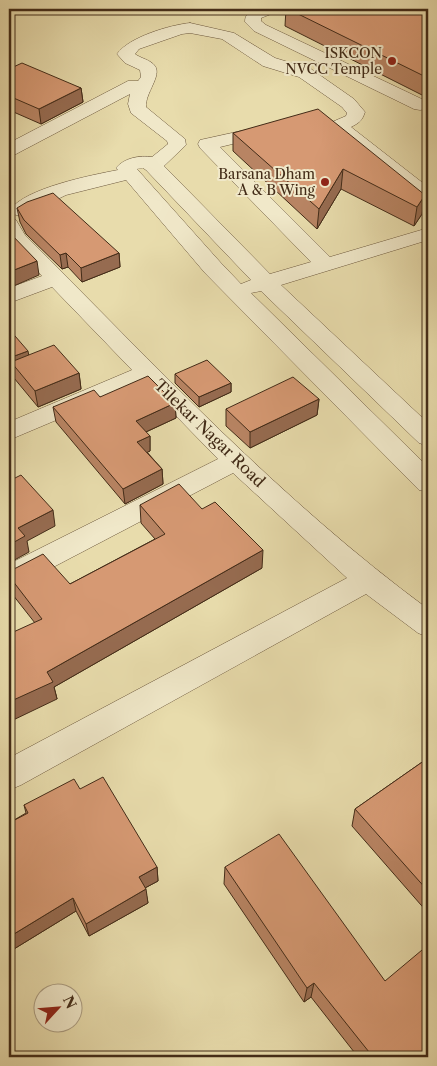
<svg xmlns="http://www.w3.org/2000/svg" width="437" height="1066" viewBox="0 0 437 1066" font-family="'Libre Caslon Text',serif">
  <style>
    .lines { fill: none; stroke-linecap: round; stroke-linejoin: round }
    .minor-casing { stroke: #6c583d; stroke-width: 1 }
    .minor { fill: #f0e8c9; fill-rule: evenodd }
    .wall { fill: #b88463; stroke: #432c18 }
    .shaded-wall { fill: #966b50; stroke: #432c18 }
    .building { fill: #d69973; stroke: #432c18 }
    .poi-dot { fill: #8f2418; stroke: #f0e8c9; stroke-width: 2 }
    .labels { text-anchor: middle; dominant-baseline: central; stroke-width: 4; stroke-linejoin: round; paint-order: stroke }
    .far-poi-label { font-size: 14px; fill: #432c18; stroke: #f0e8c9; text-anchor: end }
    .street-label { font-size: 16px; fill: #432c18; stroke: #f0e8c9 }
  </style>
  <rect width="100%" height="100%" fill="#e8dcac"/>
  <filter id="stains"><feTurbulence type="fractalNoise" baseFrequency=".004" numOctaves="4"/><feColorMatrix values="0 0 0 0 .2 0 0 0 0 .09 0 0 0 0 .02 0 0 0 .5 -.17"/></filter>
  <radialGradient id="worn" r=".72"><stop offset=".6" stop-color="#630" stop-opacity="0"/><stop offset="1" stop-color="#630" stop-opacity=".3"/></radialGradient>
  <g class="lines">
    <!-- minor casing -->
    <g class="minor-casing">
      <g id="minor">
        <path d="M258,9H279L276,12L261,18V21L266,25L426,101L428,106L426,109L420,110L414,109L254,31L245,22C245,13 250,12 258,9Z"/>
        <path d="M190,23L234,33L275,58L311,69L354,99L365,112C362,121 359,123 351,127L428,187V202L421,200L336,131L332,130L329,126L332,122L346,116L347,113L342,107L299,77L263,66L222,39L190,33L182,34L139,49L135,54C140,58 151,60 155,66C162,76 145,93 146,107L185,139L186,145L164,166L270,274L311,262L200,148L198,144L200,140L268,125L274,126L277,130L274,134L220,147L330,257L428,228V240L281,285L428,423V446L419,443L261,291L251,293L428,467V492L419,490L205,273L126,180L66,195L27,214L20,216L13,214L10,210C25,188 92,175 118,170L116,168C124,158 140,155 152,157L168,144L167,141L131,113L128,104L130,94L16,154L9,156V143L128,81H138L141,77L140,70L125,63L117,54C129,37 170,25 190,23ZM143,168L146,170L251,280L241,284L221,263L137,169Z"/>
        <path d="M9,218L16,220L25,235C155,365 280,500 428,609V637L418,633L366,594L21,785L9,790V758L347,578L233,473L19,585L9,588V564L218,459L144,383L9,440V422L132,370L52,287L9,303V288L42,276L9,241Z"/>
      </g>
    </g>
    <!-- minor -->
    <use href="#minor" class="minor"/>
  </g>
  <!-- wall -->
  <g class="wall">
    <polygon points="286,9 428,9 428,98 285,26"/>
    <polygon points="9,69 81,88 83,102 41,124 9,110"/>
    <polygon points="233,133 425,195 422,214 414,226 341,189 317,229 233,151"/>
    <polygon points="17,208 119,253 120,267 82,282 68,267 62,269 26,234 20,222"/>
    <polygon points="9,329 29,355 79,373 81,389 38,407 14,378 13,374 9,375"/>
    <polygon points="175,374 231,383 231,392 199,407 175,383"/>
    <polygon points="100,397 175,403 176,418 146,432 150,436 150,451 147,452 162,469 163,484 125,504 56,422 53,407"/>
    <polygon points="319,399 317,415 250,448 226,426 226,409"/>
    <polygon points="140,505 202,509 262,568 54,687 57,699 35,623 9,590 9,570 70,584 155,539 141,523"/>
    <polygon points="428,758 428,913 352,826 355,809"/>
    <polygon points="80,789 157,867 158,881 145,888 148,903 89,936 76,911 9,952 9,823 26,813 24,805"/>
    <polygon points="225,867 428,1057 358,1057 311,997 304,1002 224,884"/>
  </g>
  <!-- shaded-wall -->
  <g class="shaded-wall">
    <polygon points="81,88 83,102 41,124 39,109"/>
    <polygon points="343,169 341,189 317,229 319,209"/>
    <polygon points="425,195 422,214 414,226 417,207"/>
    <polygon points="66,253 68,267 62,269 60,255"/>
    <polygon points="119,253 120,267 82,282 81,268"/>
    <polygon points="37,261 39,275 9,288 9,272"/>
    <polygon points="28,351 31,367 11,362 13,374 9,375 9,358"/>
    <polygon points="79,373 81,389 38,407 35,391"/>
    <polygon points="231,383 231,392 199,407 199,397"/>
    <polygon points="319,399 317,415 250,448 250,432"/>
    <polygon points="175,403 176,418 137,436 136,421"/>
    <polygon points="150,436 150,451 138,457 137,442"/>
    <polygon points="162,469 163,484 125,504 123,489"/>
    <polygon points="53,510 55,526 27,541 29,552 9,563 9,545 18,528"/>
    <polygon points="263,550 262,568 54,687 57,699 9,722 9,702 47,672"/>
    <polygon points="157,867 158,881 141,890 139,877"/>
    <polygon points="146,889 148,903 89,936 86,924"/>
    <polygon points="73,898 76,911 9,952 9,937"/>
    <polygon points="314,983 311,997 304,1002 307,988"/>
  </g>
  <!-- building -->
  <g class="building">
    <polygon points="288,9 428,9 428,78"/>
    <polygon points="22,63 81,88 39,109 9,96 9,69"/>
    <polygon points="318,109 425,195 417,207 343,169 319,209 233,133"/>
    <polygon points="53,193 119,253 81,268 66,253 60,255 24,220 17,208 27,202"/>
    <polygon points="9,232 37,261 9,272"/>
    <polygon points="9,329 28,351 9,358"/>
    <polygon points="54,345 79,373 35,391 11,362"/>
    <polygon points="207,360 231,383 199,397 175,374"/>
    <polygon points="148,376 175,403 136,421 150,436 137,442 162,469 123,489 53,407 94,390 100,397"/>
    <polygon points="293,377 319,399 250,432 226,409"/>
    <polygon points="21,475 53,510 18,528 25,536 9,545 9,481"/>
    <polygon points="179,484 202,509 215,502 263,550 47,672 53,682 9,702 9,634 42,619 9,576 9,570 16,568 43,554 70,584 165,534 140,505"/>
    <polygon points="428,758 428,891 355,809"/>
    <polygon points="103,777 157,867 139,877 146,889 86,924 73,898 9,937 9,823 28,813 24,805 74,779 80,789"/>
    <polygon points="279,834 385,981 428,945 428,1057 373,1057 314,983 307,988 225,867"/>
  </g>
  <!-- markers -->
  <g class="poi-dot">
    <circle cx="392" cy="61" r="5"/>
    <circle cx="325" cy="182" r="5"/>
  </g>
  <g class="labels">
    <!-- far-poi labels -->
    <g class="far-poi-label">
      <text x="382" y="53">ISKCON<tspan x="382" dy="16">NVCC Temple</tspan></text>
      <text x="315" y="174">Barsana Dham<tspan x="315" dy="16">A &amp; B Wing</tspan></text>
    </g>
    <!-- street labels -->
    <g class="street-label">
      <text transform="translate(210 433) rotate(44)">Tilekar Nagar Road</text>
    </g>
  </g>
  <!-- margin -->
  <rect width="437" height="1066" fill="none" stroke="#e8dcac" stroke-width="30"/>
  <rect x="10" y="10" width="417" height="1046" fill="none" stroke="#432c18" stroke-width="2.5"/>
  <rect x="15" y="15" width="407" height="1036" fill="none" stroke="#432c18"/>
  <!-- north arrow -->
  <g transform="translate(58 1008) rotate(64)"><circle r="24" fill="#f0e8c9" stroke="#ab9d82"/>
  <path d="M0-4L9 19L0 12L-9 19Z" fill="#8f2418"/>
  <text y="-8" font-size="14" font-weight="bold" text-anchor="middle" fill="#432c18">N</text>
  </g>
  <rect width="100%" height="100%" filter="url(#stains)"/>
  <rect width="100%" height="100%" fill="url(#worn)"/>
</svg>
